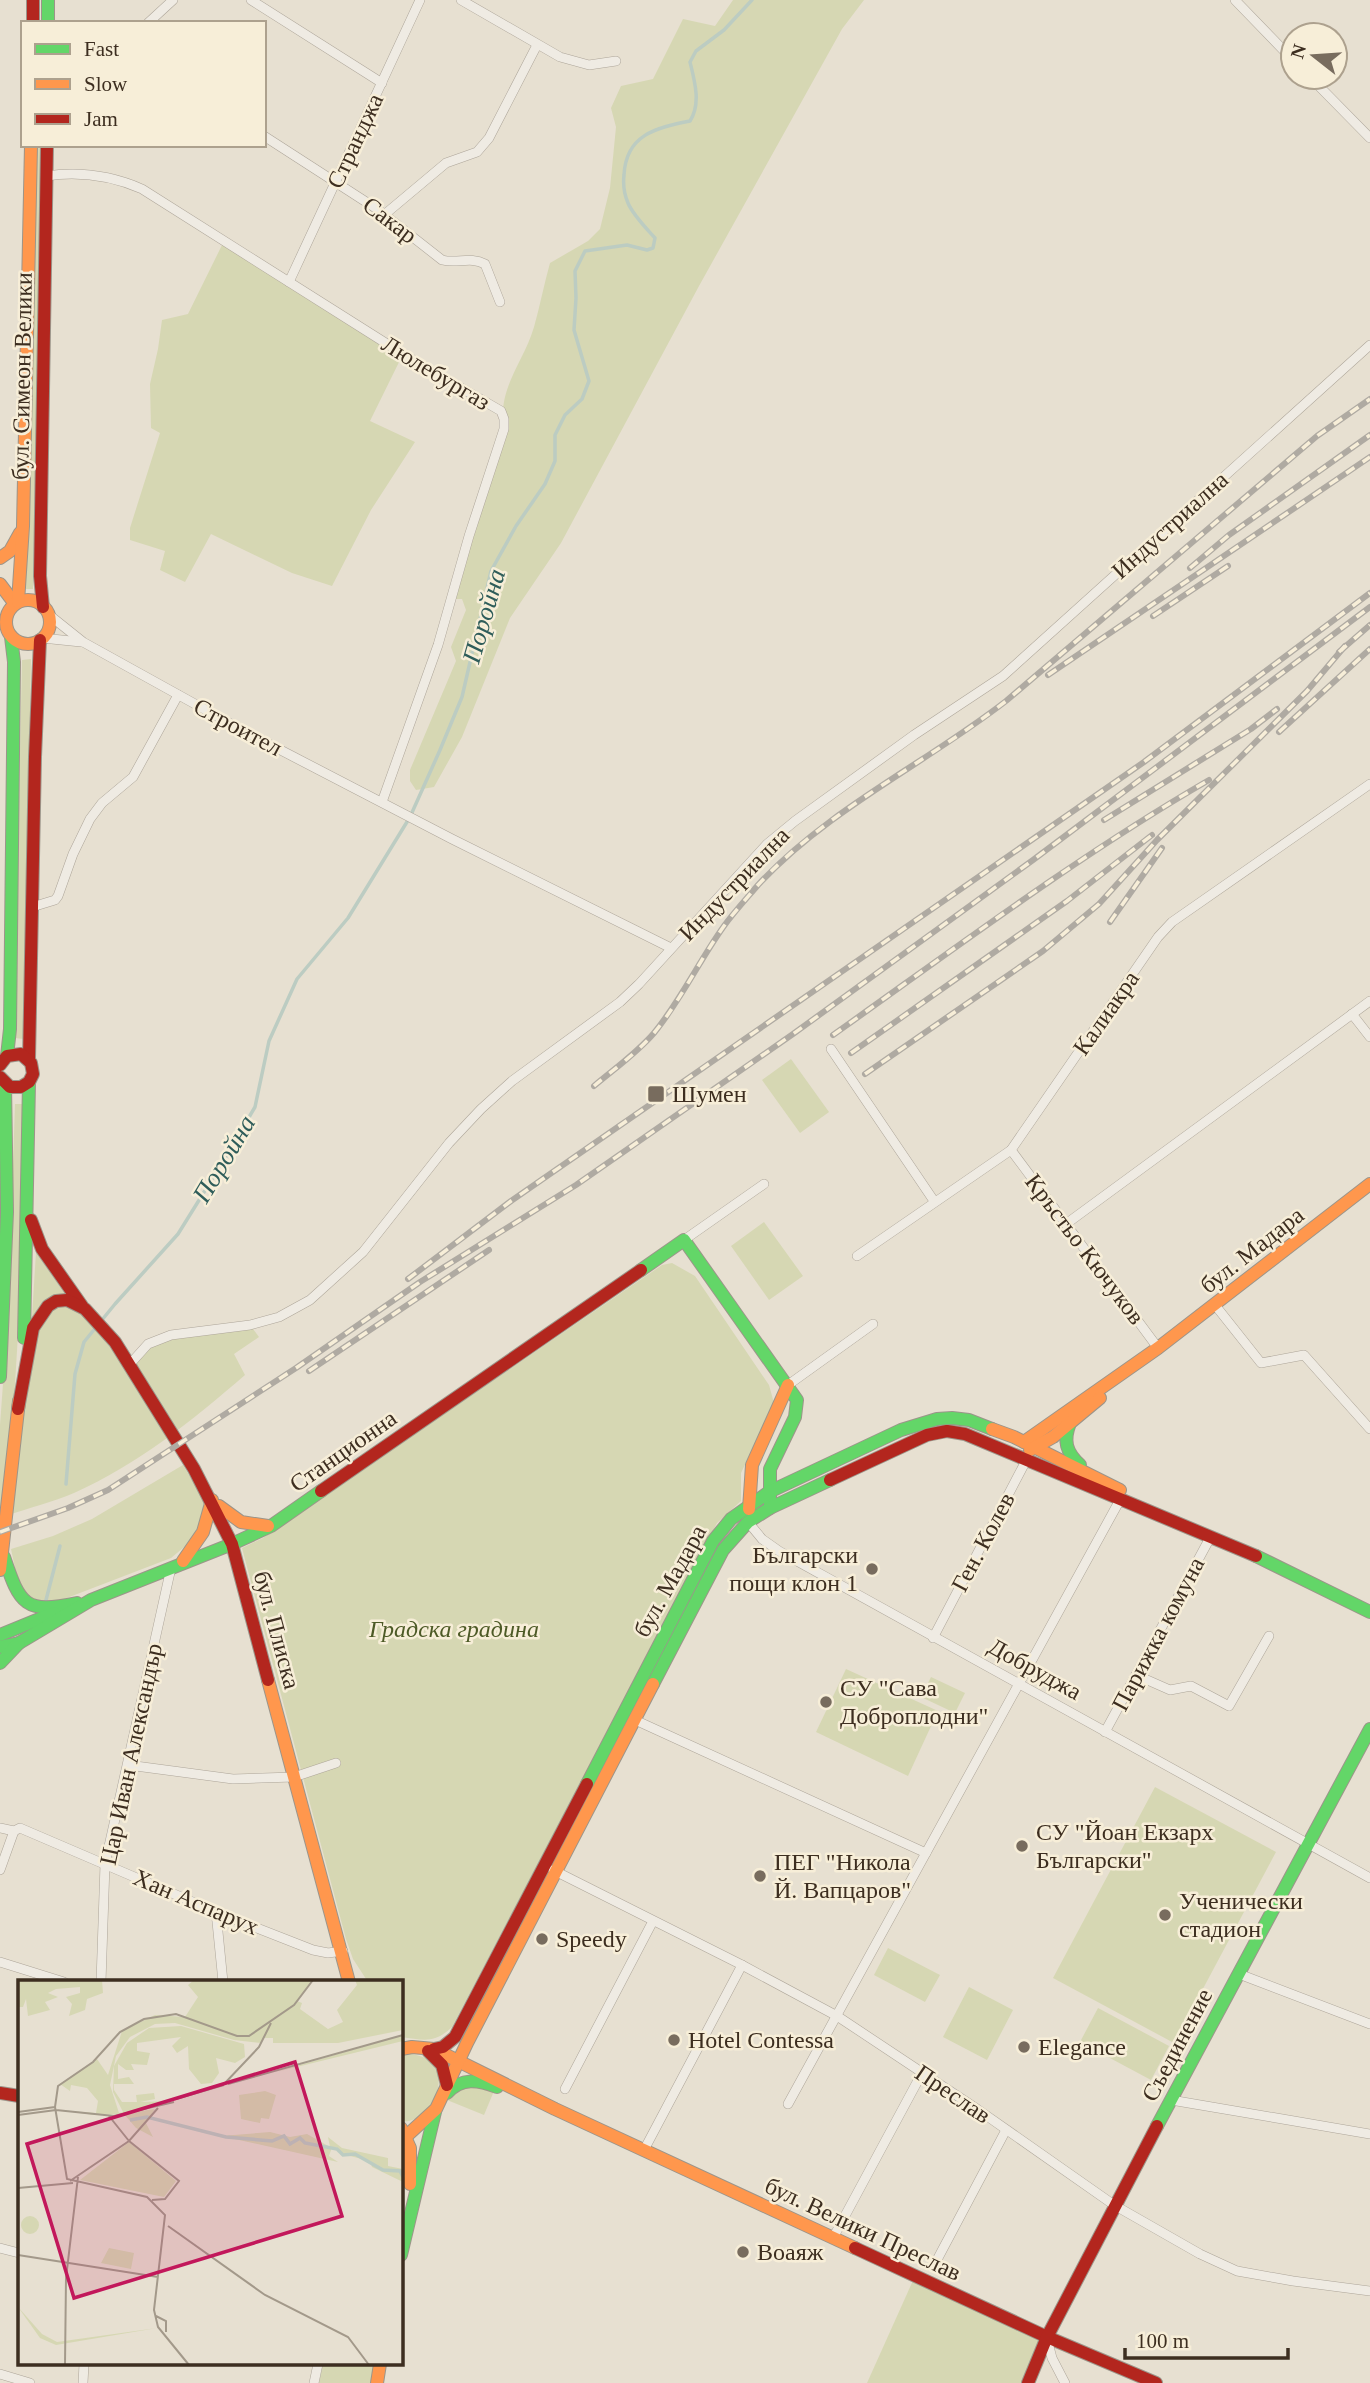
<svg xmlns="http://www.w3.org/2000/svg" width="1370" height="2383" viewBox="0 0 1370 2383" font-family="Georgia,serif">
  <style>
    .green { fill: #d6d7b3 }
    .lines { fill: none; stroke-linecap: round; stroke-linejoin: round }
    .stream { stroke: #bcccc2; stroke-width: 3.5 }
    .street-casing { stroke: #ada599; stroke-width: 10 }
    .fast-casing { stroke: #9c958a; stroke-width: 14 }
    .slow-casing { stroke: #9c958a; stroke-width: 14 }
    .jam-casing { stroke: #9c958a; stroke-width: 14 }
    .street { stroke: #efebe3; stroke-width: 9 }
    .fast { stroke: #63d668; stroke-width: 12 }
    .slow { stroke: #ff974d; stroke-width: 12 }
    .jam { stroke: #b3261e; stroke-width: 12 }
    .rail-casing { stroke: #afaaa2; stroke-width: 6 }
    .rail { stroke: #f7eed8; stroke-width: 3.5; stroke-dasharray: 10; stroke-linecap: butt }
    .poi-dot { fill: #786c5e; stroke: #f7eed8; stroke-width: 2.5 }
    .labels { text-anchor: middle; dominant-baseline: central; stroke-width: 5; stroke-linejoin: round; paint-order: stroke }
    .street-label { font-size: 24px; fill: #3d2e20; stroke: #f7eed8 }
    .poi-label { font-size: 24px; fill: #3d2e20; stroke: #f7eed8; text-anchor: start }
    .park-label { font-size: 24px; font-style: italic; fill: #4d5a26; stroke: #f7eed8 }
    .water-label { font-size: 26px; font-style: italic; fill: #2f5d5a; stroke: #f7eed8 }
    .inset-river { fill: none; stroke: #bcccc2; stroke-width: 3.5 }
    .inset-road { fill: none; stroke: #a3998a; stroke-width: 2 }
    .view { fill: #c2185b; fill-opacity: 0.15; stroke: #c2185b; stroke-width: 3.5 }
    .inset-edge { fill: none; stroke: #3d2e20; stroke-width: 3.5 }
  </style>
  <rect width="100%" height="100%" fill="#e7e0d1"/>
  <!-- green -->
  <g class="green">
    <path d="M733,0H864L842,29L699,286L561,543L510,618L462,737L434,787L416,790L410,781V770L456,661L451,647L466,610L462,599H451L504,429C497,388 523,364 534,327C540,306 544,284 550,263L588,241L600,229L610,188L616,127L611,108L621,86L653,79L683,19L715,26Z"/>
    <polygon points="34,145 41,145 33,589 25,589"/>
    <polygon points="224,241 403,354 370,421 415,442 371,510 332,586 292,573 211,534 185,582 160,570 165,551 130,540 130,528 160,433 151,428 150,384 158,349 162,320 188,314"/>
    <polygon points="31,659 24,1039 14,1038 22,660"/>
    <polygon points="791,1059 829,1112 800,1133 762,1080"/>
    <polygon points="15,1104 23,1104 19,1318 11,1449 0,1544 0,1425 8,1315"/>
    <polygon points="764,1222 803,1276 769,1300 731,1246"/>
    <polygon points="36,1252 67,1297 43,1304 32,1317"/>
    <path d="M672,1263L695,1276L769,1385L774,1403L741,1473V1501L717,1523L452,2027C434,2044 424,2040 401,2037V1982H368L353,1959L346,1939L242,1548L263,1538L662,1265Z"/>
    <path d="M56,1301L83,1308L130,1363L148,1344L171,1335L250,1325L259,1337L234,1354L245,1375C193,1420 137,1465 74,1493C53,1502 29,1508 8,1515L33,1328Z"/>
    <polygon points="183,1465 204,1500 203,1518 189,1543 171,1558 59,1601 35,1602 28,1598 19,1587 11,1549 53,1536 92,1519"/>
    <polygon points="846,1669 938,1711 908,1776 816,1732"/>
    <polygon points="931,1677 965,1693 955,1713 921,1697"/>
    <polygon points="1155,1787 1276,1852 1174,2043 1053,1978"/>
    <polygon points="888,1948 940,1975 925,2002 874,1975"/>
    <polygon points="969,1987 1013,2010 987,2060 943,2037"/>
    <polygon points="1098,2008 1169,2046 1151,2080 1080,2042"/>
    <path d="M405,2053C413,2054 425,2056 431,2062C452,2082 426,2126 401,2121V2055Z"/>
    <path d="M477,2084L494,2091L484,2115L447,2100C454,2088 463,2085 477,2084Z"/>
    <polygon points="915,2276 1047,2337 1028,2383 867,2383"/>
    <polygon points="323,2364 376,2364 372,2383 319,2383"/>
  </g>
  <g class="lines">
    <!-- stream -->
    <g class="stream">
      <path d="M66,1484L75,1374L84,1342L115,1304L178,1234L224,1160L255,1107L269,1041L297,979L348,918L410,817L440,750L462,697L491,571L516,526L545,484L555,461V435L565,415L582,399L589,381L574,330L576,298L575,271L585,251L627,245L647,250L653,248L655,238C646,228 633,215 628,203C624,194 623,184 624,175C626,135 655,128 690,121C701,104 695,82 690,62L696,51L724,30L752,0"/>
      <polyline points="46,1600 60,1546"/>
    </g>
    <!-- street casing -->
    <g class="street-casing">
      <g id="street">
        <polyline points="251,0 382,83"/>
        <polyline points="461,0 560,57 589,65 616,61"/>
        <polyline points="1235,0 1293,60"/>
        <polyline points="148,23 173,0"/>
        <polyline points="1310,77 1370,138"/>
        <path d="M264,136L377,209L442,260C458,264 470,256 485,264L500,302"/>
        <path d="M46,176C80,171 110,175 142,189L403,354L501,411L504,419V429L469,536L438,645L382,802"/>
        <polyline points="384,215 446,163 477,152 489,138 537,45"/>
        <polyline points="289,282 420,0"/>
        <polyline points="48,614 83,642 242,730 452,839 671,948"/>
        <polyline points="42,638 81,642"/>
        <polyline points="32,907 55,900 58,896 73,854 90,819 102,803 133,777 178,695"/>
        <polyline points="1352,1014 1370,1037"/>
        <polyline points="831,1049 934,1201"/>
        <polyline points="1011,1150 1158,1348"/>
        <polyline points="1066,1224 1370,1001"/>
        <polyline points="684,1240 764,1184"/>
        <polyline points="857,1256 1011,1150 1158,937 1172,922 1370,784"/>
        <polyline points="1215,1305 1261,1363 1304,1355 1370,1429"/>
        <polyline points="130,1364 148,1344 171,1335 250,1325 279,1317 310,1300 363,1252 449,1143 481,1109 512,1081 620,1002 639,984 767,844 795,821 914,735 1003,676 1370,345"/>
        <polyline points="788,1385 873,1324"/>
        <polyline points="748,1522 762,1539 779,1551 1370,1878"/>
        <polyline points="933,1638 1028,1457"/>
        <polyline points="1136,1675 1170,1690 1191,1686 1229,1706 1269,1636"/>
        <polyline points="635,1720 926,1853"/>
        <polyline points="1105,1732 1211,1536"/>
        <polyline points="128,1765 233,1779 294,1777 336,1763"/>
        <polyline points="0,1828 14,1831 20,1828 216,1912 313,1950 328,1953 343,1951"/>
        <polyline points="0,1870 14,1831"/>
        <polyline points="553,1870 742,1965 837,2016 977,2109 1114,2205 1200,2254 1237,2271 1293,2281 1370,2291"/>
        <polyline points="216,1912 223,1982"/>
        <polyline points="0,1962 64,1982"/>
        <polyline points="1239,1974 1370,2024"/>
        <polyline points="101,1982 105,1864 171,1568"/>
        <polyline points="565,2089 653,1921"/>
        <polyline points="1171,2100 1370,2134"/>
        <polyline points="788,2104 1121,1498"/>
        <polyline points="644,2150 742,1965"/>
        <polyline points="833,2238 922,2073"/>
        <polyline points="0,2248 19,2253"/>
        <polyline points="938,2258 1006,2130"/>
        <polyline points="1047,2339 1052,2358 1065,2383"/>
        <polyline points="0,2374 30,2383"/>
        <polyline points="83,2383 84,2364"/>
        <polyline points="314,2383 318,2364"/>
      </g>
    </g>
    <!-- fast casing -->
    <g class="fast-casing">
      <g id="fast">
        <polyline points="48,0 48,23"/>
        <polyline points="7,1056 10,1029 14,662 11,637"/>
        <polyline points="641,1270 684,1240 797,1400 795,1417 770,1469 770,1508"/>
        <polyline points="24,1338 29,1083"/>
        <polyline points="0,1377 7,1212 5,1084"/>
        <path d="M1070,1423C1063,1441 1066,1452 1080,1465"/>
        <polyline points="1256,1556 1370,1612"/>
        <path d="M4,1557C20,1605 25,1614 77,1603"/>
        <polyline points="0,1635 54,1613"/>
        <polyline points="0,1647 19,1643 91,1600 232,1544 271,1526 321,1491"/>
        <polyline points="0,1663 19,1643"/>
        <polyline points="653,1684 723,1550 748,1522 770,1508 830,1480"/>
        <polyline points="587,1784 713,1541 731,1519 769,1492 901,1430 937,1419 952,1418 969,1420 992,1429"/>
        <path d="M447,2093C462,2077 478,2080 497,2087"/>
        <polyline points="1157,2126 1370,1729"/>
        <polyline points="401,2255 435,2112"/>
      </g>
    </g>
    <!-- slow casing -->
    <g class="slow-casing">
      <g id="slow">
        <polyline points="0,558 10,551 20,533"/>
        <polyline points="0,584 15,604"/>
        <circle cx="28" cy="622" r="22"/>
        <polyline points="18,602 23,526 31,145"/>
        <polyline points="992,1429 1014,1437 1120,1490"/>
        <polyline points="1024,1442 1158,1348 1370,1184"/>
        <polyline points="1030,1450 1053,1437 1100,1398"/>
        <polyline points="219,1506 241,1522 268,1526"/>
        <polyline points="749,1509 752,1465 788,1385"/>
        <polyline points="183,1561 203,1532 212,1500"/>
        <polyline points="0,1570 19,1401"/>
        <polyline points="268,1680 349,1982"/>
        <polyline points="401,2049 412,2047 434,2049 555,2109 855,2248"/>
        <polyline points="401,2128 410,2148 410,2184"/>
        <polyline points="401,2141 436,2109 467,2043 653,1684"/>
        <polyline points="377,2383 380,2364"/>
      </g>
    </g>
    <!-- jam casing -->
    <g class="jam-casing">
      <g id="jam">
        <polyline points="33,0 33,23"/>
        <polyline points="43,607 40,576 47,145"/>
        <polyline points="29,1059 35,757 40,640"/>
        <polyline points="0,1065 7,1056 21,1054 31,1063 33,1074 29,1082 21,1087 10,1087 0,1077"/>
        <polyline points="31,1220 42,1249 82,1306"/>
        <polyline points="18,1409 33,1328 48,1306 56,1301 67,1300 85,1309 115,1342 194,1469 232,1544 268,1680"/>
        <polyline points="830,1480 927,1435 947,1431 965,1434 1256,1556"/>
        <polyline points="321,1491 641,1270"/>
        <polyline points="434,2049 443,2047 455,2037 587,1784"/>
        <polyline points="428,2051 442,2065 447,2085"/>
        <polyline points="0,2093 19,2096"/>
        <polyline points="855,2248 1047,2337 1156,2383"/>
        <polyline points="1028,2383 1047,2337 1157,2126"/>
      </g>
    </g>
    <!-- street -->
    <use href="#street" class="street"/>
    <!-- fast -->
    <use href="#fast" class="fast"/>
    <!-- slow -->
    <use href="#slow" class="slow"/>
    <!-- jam -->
    <use href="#jam" class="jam"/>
    <!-- rail casing -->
    <g class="rail-casing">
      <g id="rail">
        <polyline points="1190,568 1229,535 1370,435"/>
        <polyline points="1153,616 1228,566"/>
        <polyline points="1339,652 1370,625"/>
        <polyline points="1048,675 1370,457"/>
        <polyline points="1279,732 1370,649"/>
        <polyline points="1104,820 1251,729 1277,709"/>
        <polyline points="1110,922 1162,848"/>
        <path d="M833,1035C957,947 1078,856 1209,780"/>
        <polyline points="851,1053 1067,901 1152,835"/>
        <polyline points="865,1074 1043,951 1099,904 1157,840 1307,691 1345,646"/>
        <path d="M594,1086C614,1069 637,1053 654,1033C681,1000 699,961 724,926C734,912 747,898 758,885C828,809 925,764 1006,701L1317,436L1370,399"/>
        <polyline points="408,1279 511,1201 1144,762 1370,593"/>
        <polyline points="309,1371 489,1250"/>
        <polyline points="0,1532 68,1508 108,1490 296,1368 420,1282 576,1185 793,1034 1033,860 1370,607"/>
      </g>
    </g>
    <!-- rail -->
    <use href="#rail" class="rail"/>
  </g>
  <!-- markers -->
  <g class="poi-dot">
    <rect x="647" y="1085" width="18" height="18" rx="3.5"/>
    <circle cx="872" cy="1569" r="7"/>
    <circle cx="826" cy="1702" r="7"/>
    <circle cx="1022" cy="1846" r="7"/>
    <circle cx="760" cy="1876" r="7"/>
    <circle cx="1165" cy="1915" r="7"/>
    <circle cx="542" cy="1939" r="7"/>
    <circle cx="674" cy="2040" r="7"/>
    <circle cx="1024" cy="2047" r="7"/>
    <circle cx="743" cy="2252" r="7"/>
  </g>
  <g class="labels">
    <!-- street labels -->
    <g class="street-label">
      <text transform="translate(355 141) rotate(-65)">Странджа</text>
      <text transform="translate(390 220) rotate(37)">Сакар</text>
      <text transform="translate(436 373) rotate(31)">Люлебургаз</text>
      <text transform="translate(22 376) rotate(-89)">бул. Симеон Велики</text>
      <text transform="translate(1170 525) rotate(-42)">Индустриална</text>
      <text transform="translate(238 727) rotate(28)">Строител</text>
      <text transform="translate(734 884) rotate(-46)">Индустриална</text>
      <text transform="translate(1106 1013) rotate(-55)">Калиакра</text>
      <text transform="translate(1085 1249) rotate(53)">Кръстьо Кючуков</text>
      <text transform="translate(1252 1250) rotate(-38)">бул. Мадара</text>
      <text transform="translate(343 1451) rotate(-35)">Станционна</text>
      <text transform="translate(983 1542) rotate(-62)">Ген. Колев</text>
      <text transform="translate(670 1581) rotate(-61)">бул. Мадара</text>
      <text transform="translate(277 1630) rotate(75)">бул. Плиска</text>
      <text transform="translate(1158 1634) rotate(-62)">Парижка комуна</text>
      <text transform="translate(1035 1669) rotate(29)">Добруджа</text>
      <text transform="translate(131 1754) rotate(-78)">Цар Иван Александър</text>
      <text transform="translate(196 1902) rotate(23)">Хан Аспарух</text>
      <text transform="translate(1177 2045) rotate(-62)">Съединение</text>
      <text transform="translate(953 2094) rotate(34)">Преслав</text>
      <text transform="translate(863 2229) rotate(25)">бул. Велики Преслав</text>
    </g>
    <!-- poi labels -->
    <g class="poi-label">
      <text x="672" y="1094">Шумен</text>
      <text x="858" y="1555" text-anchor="end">Български<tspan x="858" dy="28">пощи клон 1</tspan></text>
      <text x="840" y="1688">СУ "Сава<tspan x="840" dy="28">Доброплодни"</tspan></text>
      <text x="1036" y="1832">СУ "Йоан Екзарх<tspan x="1036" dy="28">Български"</tspan></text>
      <text x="774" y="1862">ПЕГ "Никола<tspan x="774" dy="28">Й. Вапцаров"</tspan></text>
      <text x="1179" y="1901">Ученически<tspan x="1179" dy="28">стадион</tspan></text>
      <text x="556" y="1939">Speedy</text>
      <text x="688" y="2040">Hotel Contessa</text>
      <text x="1038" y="2047">Elegance</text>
      <text x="757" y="2252">Воаяж</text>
    </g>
    <!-- park labels -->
    <g class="park-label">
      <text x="454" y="1629">Градска градина</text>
    </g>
    <!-- water labels -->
    <g class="water-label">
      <text transform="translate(484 616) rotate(-74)">Поройна</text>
      <text transform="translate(224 1159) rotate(-59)">Поройна</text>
    </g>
  </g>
  <!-- overview -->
  <g transform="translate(18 1980)">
    <rect width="385" height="385" fill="#e7e0d1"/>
    <path d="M0,0H84L85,13L69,19L67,30L51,36L54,24L48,17L62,13V7L38,9L30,13L40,17L27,22L32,30L10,36L8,19L5,27H0ZM176,0H295L279,21L284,23L282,29L310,49L325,42L319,30L339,5L337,0H385V50L320,63H255V58H246L243,63L216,60L157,43L137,44L112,57L98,76L92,105L101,133L105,132L95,112L96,86L109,63L131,48L163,46L226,64L227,77L217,83L198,78L201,93L194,103L183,104L171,89L170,66L159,73L154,66L163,57L119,63V71L132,73L129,85L113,84L116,90H108L100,84V99L111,97L116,104H96V110L104,122H119L118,115L136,113L137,119L122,122L153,121L123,131L137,129L128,143L135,157L118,148L106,134L76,135L40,130L78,133L80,121L69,108L53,105L52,111L42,104L79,79L90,95L104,51L137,35L167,37L180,17L170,5ZM385,55V61L258,92ZM247,111L258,115L251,139L243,138L242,143L223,139L221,115ZM252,152L272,157L289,154L312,167L310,157L324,168L370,178V186L385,189V202L354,187L352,181L324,174L318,167H314L311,176L320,182L203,156ZM111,162L158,201L146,217L62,200ZM3 245a9 9 0 1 1 18 0a9 9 0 1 1-18 0ZM91,268L116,273L113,289L83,283ZM0,327L24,354L39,362L139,348L38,365L22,358Z" fill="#d6d7b3"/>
    <path class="inset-river" d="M112,140L129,137L208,157L254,161L266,156L272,164L282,158L287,163L319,169L325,175L337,174L365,190L382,191L385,197"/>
    <path class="inset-road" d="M207,103L241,67L253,43M210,104L385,55M158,119L206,105M37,127L40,106L75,82L102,52L126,39L158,34L219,56H231L276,25L295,0M37,127L49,199L129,217L147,235L136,330L140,347L171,385M0,132L37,127M0,135L38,130L96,136L156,122M91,136L111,161M111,161L161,201L147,219L134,220M52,201L111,161L140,128M0,208L55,203M150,246L247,315L330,357L351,385M0,275L140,297M138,336L148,341V352M47,385L48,298L60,197"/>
    <path class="view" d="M277,82L324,236L56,318L9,164Z"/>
    <rect width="385" height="385" class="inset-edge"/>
  </g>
  <!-- legend -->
  <rect x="21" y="21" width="245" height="126" fill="#f7eed8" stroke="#ada18e" stroke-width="2"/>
  <rect x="35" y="44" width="35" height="10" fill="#63d668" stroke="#ada18e" stroke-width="2"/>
  <text x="84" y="56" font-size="21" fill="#3d2e20">Fast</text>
  <rect x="35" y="79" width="35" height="10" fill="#ff974d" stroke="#ada18e" stroke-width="2"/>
  <text x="84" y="91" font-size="21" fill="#3d2e20">Slow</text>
  <rect x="35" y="114" width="35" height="10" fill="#b3261e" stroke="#ada18e" stroke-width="2"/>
  <text x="84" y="126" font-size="21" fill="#3d2e20">Jam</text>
  <!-- north arrow -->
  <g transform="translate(1314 56) rotate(287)"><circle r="33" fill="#f7eed8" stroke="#ada18e" stroke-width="2"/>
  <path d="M0-5L12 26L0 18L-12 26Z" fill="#786c5e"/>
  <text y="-10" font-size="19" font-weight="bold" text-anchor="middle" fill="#3d2e20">N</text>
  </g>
  <!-- scale -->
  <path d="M1125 2348v10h163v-10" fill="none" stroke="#3d2e20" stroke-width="3.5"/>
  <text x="1136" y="2348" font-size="21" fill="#3d2e20" stroke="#f7eed8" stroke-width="5" paint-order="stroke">100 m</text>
</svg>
